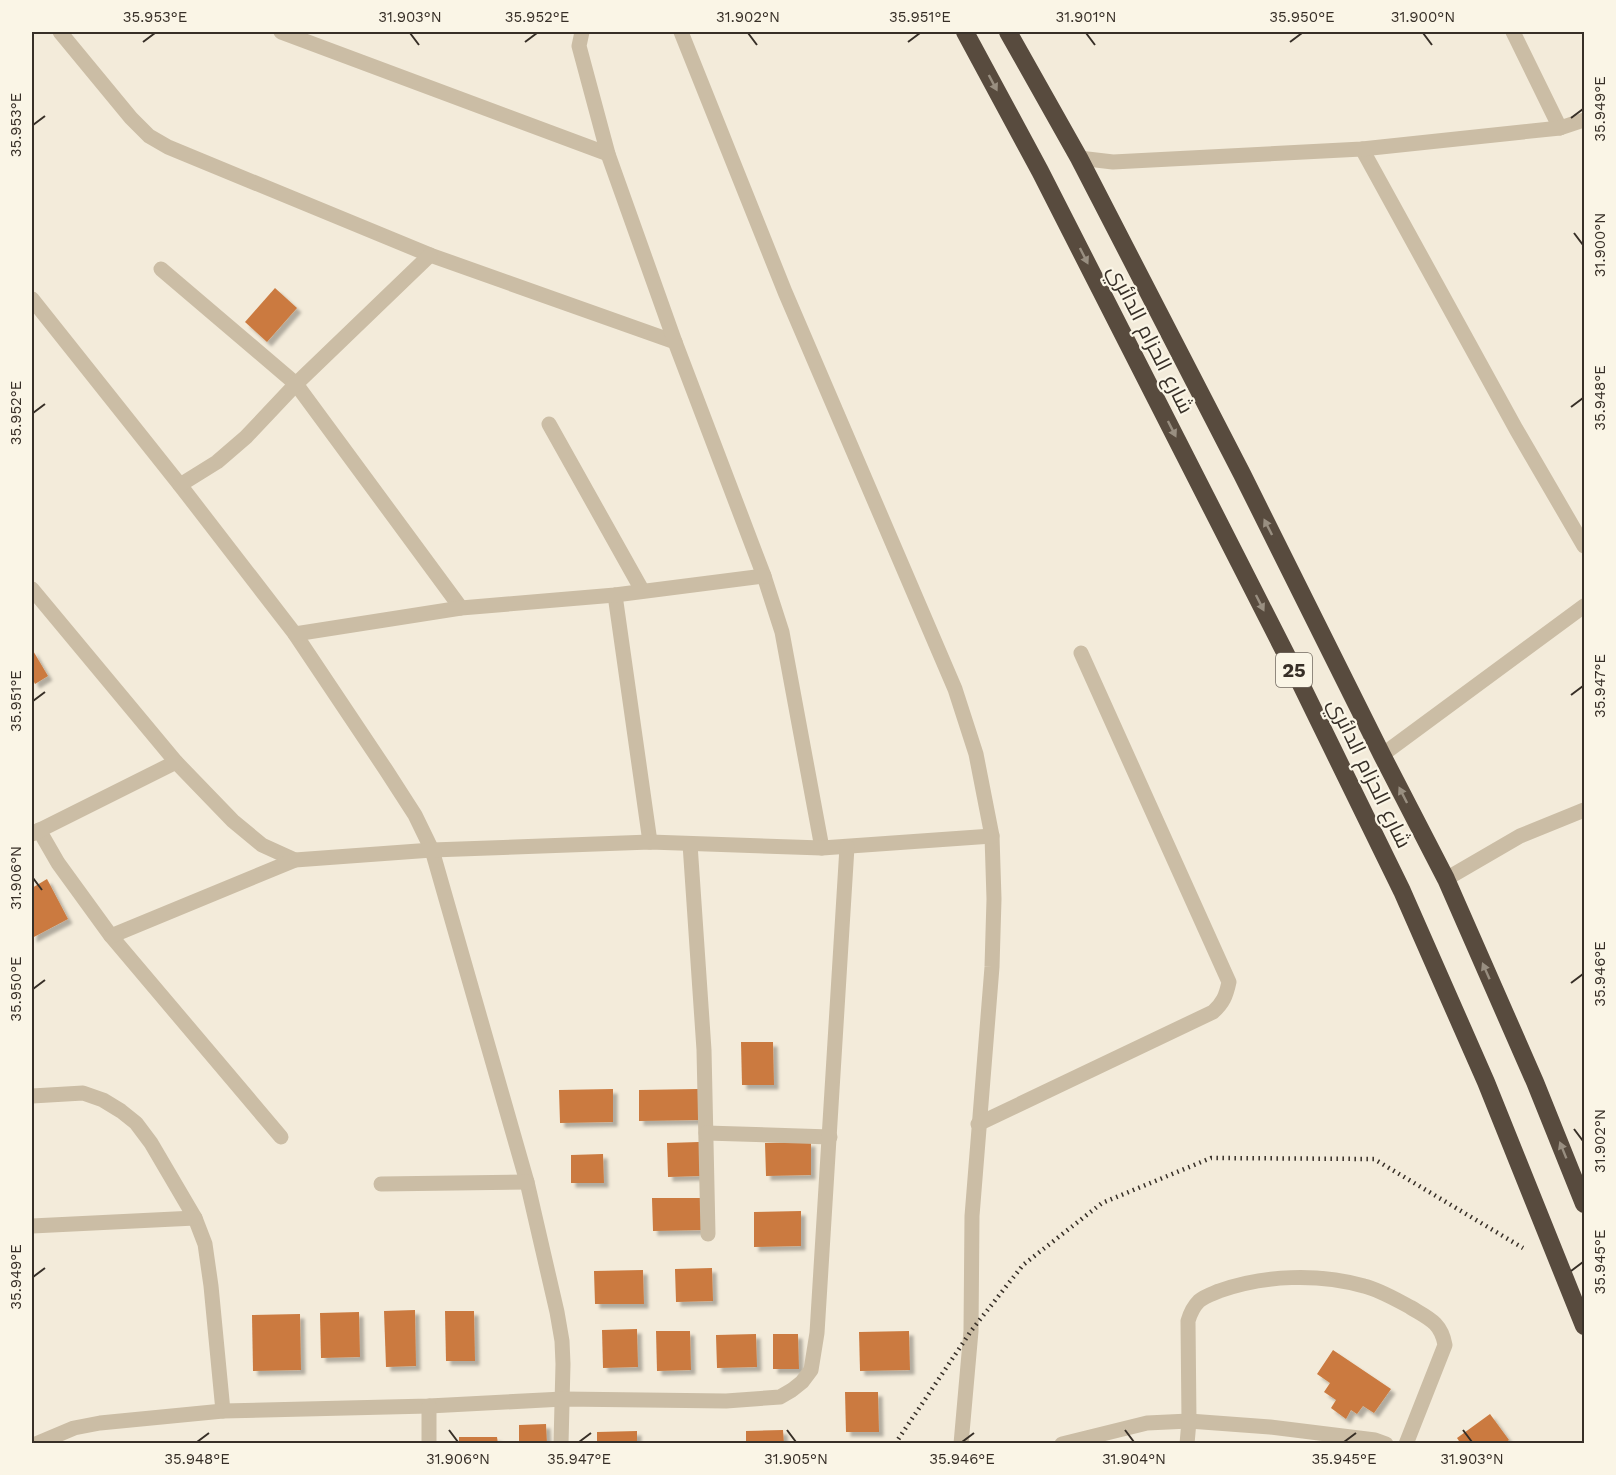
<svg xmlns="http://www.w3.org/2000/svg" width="1616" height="1475" viewBox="0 0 1616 1475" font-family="'Work Sans',Cairo,sans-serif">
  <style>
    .building { fill: #cb7a3f; filter: url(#shadow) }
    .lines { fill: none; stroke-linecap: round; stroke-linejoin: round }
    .minor { stroke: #cbbda5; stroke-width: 15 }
    .highway { stroke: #584b3e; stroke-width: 18 }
    .rail { stroke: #372f27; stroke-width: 4.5; stroke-dasharray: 1.5 4.5; stroke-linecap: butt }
    .oneway { fill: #998f81 }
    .ticks { fill: none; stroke: #372f27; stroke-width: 2 }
    .labels { text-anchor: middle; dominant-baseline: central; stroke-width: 4.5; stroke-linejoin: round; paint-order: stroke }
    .shield { fill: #faf5e6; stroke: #726a60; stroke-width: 1.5 }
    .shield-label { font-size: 20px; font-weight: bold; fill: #372f27 }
    .street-label { font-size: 21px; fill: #372f27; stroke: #faf5e6 }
    .neatline { fill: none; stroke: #372f27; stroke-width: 2 }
    .ticks-label { font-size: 15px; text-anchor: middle; fill: #372f27 }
  </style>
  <defs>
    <filter id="shadow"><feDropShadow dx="4.5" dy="4.5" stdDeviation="1.5" flood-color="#0004"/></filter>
  </defs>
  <rect width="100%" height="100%" fill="#f3ebda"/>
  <!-- building -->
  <g class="building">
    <polygon points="275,288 297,308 267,342 245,322"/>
    <polygon points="32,649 48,676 35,684 32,678"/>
    <polygon points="47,879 68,919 32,938 32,888"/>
    <polygon points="741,1042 773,1042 774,1085 742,1085"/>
    <polygon points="613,1089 613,1122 560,1123 559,1090"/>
    <polygon points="698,1089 699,1120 639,1121 639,1090"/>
    <polygon points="699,1142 700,1176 668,1177 667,1143"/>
    <polygon points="811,1142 811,1175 766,1176 765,1143"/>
    <polygon points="603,1154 604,1183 571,1183 571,1155"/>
    <polygon points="652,1198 703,1198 704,1230 653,1231"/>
    <polygon points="801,1211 801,1246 754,1247 754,1212"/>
    <polygon points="712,1268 713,1301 676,1302 675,1269"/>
    <polygon points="643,1270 644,1304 595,1304 594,1271"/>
    <polygon points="415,1310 416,1366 386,1367 384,1311"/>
    <polygon points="445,1311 474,1311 475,1361 446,1361"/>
    <polygon points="359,1312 360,1357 321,1358 320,1313"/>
    <polygon points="300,1314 301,1370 253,1371 252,1315"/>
    <polygon points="637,1329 638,1367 603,1368 602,1330"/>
    <polygon points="656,1331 690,1331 691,1370 657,1371"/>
    <polygon points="909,1331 910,1370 860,1371 859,1332"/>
    <polygon points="756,1334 757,1367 717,1368 716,1335"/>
    <polygon points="773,1334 798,1334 799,1369 773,1369"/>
    <polygon points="1333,1350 1391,1389 1374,1413 1363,1406 1357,1414 1351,1410 1346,1419 1331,1408 1336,1400 1324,1392 1330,1383 1317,1374"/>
    <polygon points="845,1392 878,1392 879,1432 846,1432"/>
    <polygon points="1490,1414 1509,1440 1504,1444 1461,1444 1457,1438"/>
    <polygon points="546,1424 547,1444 519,1444 519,1425"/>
    <polygon points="783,1430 784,1444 746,1444 746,1431"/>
    <polygon points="637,1431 637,1444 597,1444 597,1432"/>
    <polygon points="459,1437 497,1437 498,1444 459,1444"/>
  </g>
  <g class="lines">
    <!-- minor -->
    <g class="minor">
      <polyline points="60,32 131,118 149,136 168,147 430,255 675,342"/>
      <polyline points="281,32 608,154"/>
      <polyline points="582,32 579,46 608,154 675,342 764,576 782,632 822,848"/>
      <polyline points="681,32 785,292 955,689 976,754 992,836 994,899 992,967 972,1216 971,1331 961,1444"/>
      <polyline points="1513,32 1560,128"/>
      <polyline points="1362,149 1516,429 1584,546"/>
      <polyline points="1079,158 1113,162 1362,149 1560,128 1584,120"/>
      <polyline points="161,269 296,384 461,608"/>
      <polyline points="32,299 180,485 295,634 386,770 415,815 432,850 527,1182 557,1312 562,1341 563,1364 561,1444"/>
      <polyline points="549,424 642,590"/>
      <polyline points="180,485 217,462 246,437 296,384 430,255"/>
      <polyline points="32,589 176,762 233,821 262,845 295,860"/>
      <polyline points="615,595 650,842"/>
      <polyline points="295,634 461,608 615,595 764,576"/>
      <polyline points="1382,755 1584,606"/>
      <polyline points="39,830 58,863 111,936 281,1137"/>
      <polyline points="32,834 176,762"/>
      <polyline points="690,844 704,1050 708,1234"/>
      <polyline points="1446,879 1520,836 1584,810"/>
      <polyline points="111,936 295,860 432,850 650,842 822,848 992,836"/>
      <polyline points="32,1096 83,1093 103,1100 121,1111 136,1123 151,1143 195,1218 205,1244 211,1286 223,1411"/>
      <path d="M978,1124L1213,1012C1223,1003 1226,996 1229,982L1081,653"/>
      <polyline points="706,1133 830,1137"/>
      <polyline points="381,1184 527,1182"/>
      <polyline points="32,1226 195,1218"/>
      <polyline points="36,1444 74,1428 100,1423 223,1411 429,1406 563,1399 726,1401 780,1397 792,1390 802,1382 811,1370 817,1333 847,847"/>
      <polyline points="429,1444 429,1406"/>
      <polyline points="1062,1444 1147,1423 1189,1421 1270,1427 1375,1440 1386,1444"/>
      <path d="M1187,1444L1189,1421L1188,1321C1190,1314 1193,1307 1199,1301C1205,1296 1212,1294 1219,1291C1264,1275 1318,1273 1364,1286C1380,1290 1395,1299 1410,1307C1428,1318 1441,1322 1445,1345L1406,1444"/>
    </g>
    <!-- highway -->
    <g class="highway">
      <polyline points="965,32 1040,171 1293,668 1402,891 1486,1082 1584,1326"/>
      <polyline points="1008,32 1079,158 1242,474 1382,755 1446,879 1535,1082 1584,1204"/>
    </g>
    <!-- rail -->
    <polyline class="rail" points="895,1444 971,1331 1023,1265 1102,1203 1211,1158 1374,1159 1523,1248"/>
  </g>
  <!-- one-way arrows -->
  <defs><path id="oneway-solid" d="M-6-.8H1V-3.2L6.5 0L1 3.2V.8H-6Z" transform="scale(1.5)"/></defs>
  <g class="oneway">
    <use href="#oneway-solid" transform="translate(993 83) rotate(62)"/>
    <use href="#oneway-solid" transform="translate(1084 256) rotate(63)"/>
    <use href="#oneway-solid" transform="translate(1172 429) rotate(63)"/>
    <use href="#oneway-solid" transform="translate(1268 527) rotate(-117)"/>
    <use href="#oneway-solid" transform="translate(1260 603) rotate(63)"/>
    <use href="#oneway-solid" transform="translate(1403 795) rotate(-117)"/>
    <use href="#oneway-solid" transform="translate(1486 971) rotate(-114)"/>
    <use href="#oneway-solid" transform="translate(1563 1150) rotate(-112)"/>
  </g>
  <!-- ticks -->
  <path class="ticks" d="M410,33L419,45M748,33L757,45M1086,33L1095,45M1423,33L1432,45M143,42L155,33M525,42L537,33M908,42L920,33M1290,42L1302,33M1571,118L1583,109M33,125L45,116M1574,233L1583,245M1571,407L1583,398M33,413L45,404M1571,695L1583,686M33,701L45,692M33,878L42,890M1571,983L1583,974M33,989L45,980M1574,1129L1583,1141M1571,1271L1583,1262M33,1277L45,1268M449,1430L458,1442M787,1430L796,1442M1125,1430L1134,1442M1463,1430L1472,1442M197,1442L209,1433M579,1442L591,1433M962,1442L974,1433M1344,1442L1356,1433"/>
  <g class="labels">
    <!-- shield labels -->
    <rect class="shield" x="1276" y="653" width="36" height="34" rx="4.5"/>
    <g class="shield-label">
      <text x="1294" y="670">25</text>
    </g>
    <!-- street labels -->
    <g class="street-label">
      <text transform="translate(1151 339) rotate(63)">شارع الحزام الدائري</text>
      <text transform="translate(1370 773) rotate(64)">شارع الحزام الدائري</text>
    </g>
  </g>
  <!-- border -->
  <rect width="1616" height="1475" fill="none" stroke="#faf5e6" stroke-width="66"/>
  <rect x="33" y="33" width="1550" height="1409" class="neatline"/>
  <g class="ticks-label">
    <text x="155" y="22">35.953°E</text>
    <text x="410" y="22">31.903°N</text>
    <text x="537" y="22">35.952°E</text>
    <text x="748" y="22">31.902°N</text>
    <text x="920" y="22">35.951°E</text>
    <text x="1086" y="22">31.901°N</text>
    <text x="1302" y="22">35.950°E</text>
    <text x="1423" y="22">31.900°N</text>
    <text transform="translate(1600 109) rotate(-90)" y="5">35.949°E</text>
    <text transform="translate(16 125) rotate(-90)" y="5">35.953°E</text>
    <text transform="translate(1600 245) rotate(-90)" y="5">31.900°N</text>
    <text transform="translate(1600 398) rotate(-90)" y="5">35.948°E</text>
    <text transform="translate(16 413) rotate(-90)" y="5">35.952°E</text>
    <text transform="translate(1600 686) rotate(-90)" y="5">35.947°E</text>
    <text transform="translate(16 701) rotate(-90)" y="5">35.951°E</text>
    <text transform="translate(16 878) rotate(-90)" y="5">31.906°N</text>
    <text transform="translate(1600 974) rotate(-90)" y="5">35.946°E</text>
    <text transform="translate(16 989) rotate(-90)" y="5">35.950°E</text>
    <text transform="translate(1600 1141) rotate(-90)" y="5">31.902°N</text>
    <text transform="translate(1600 1262) rotate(-90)" y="5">35.945°E</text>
    <text transform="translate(16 1277) rotate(-90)" y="5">35.949°E</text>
    <text x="197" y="1464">35.948°E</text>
    <text x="458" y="1464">31.906°N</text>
    <text x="579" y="1464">35.947°E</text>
    <text x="796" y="1464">31.905°N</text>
    <text x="962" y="1464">35.946°E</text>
    <text x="1134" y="1464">31.904°N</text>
    <text x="1344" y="1464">35.945°E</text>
    <text x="1472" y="1464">31.903°N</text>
  </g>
</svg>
